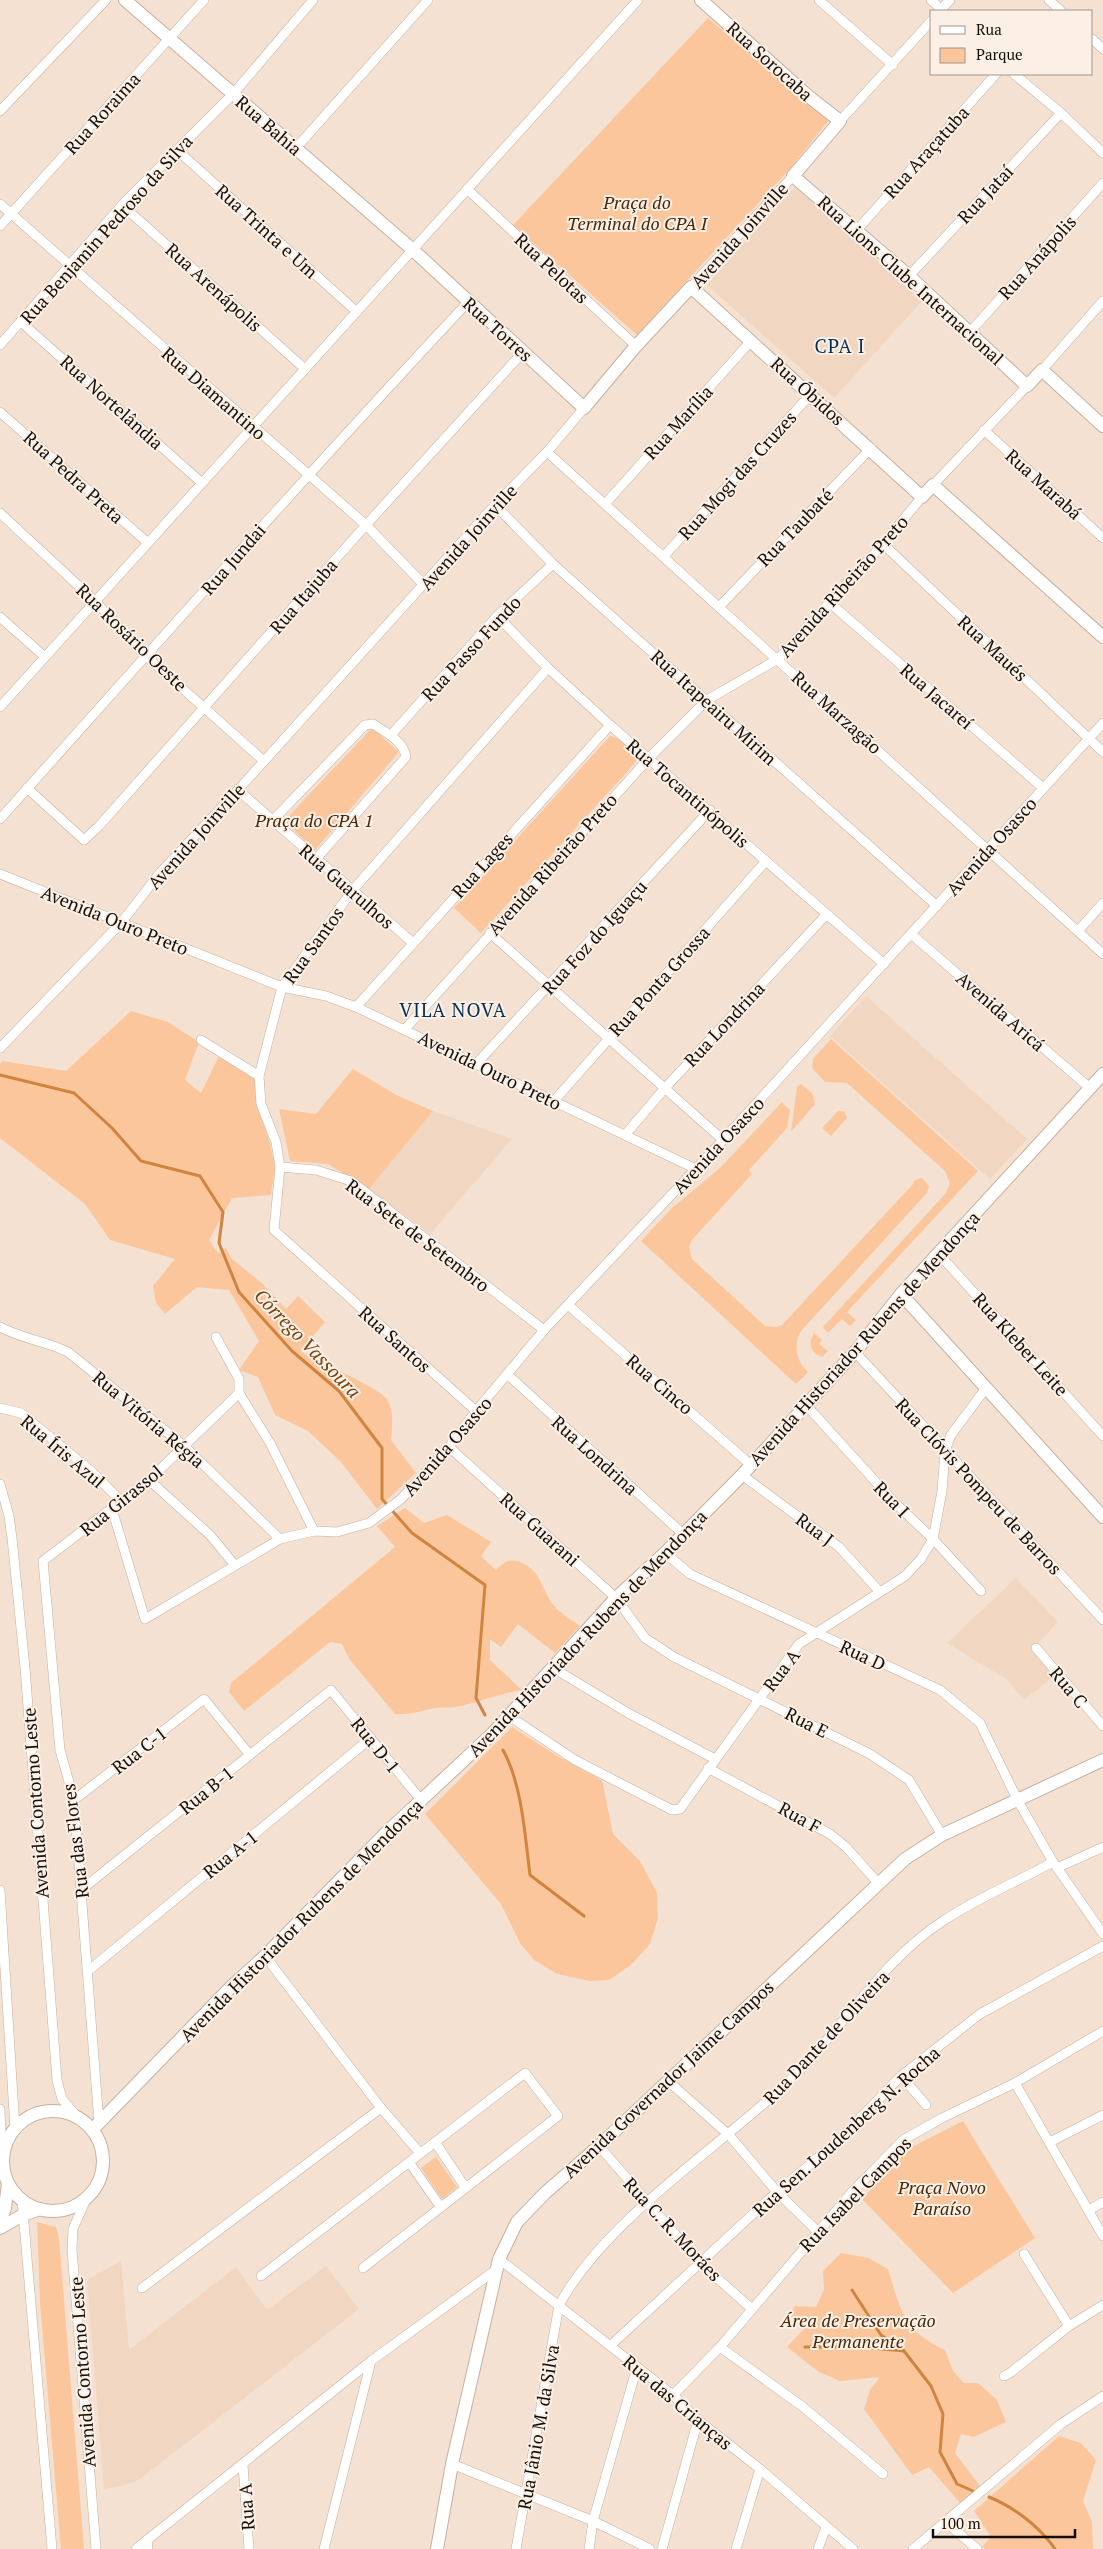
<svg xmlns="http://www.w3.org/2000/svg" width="1103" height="2549" viewBox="0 0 1103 2549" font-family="'PT Serif',serif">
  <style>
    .built { fill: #f1d6c1 }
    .green { fill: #fbc69c }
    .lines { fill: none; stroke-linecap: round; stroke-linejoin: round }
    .stream { stroke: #cf8440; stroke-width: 3 }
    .street-casing { stroke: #c4b1a1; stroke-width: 10 }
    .secondary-casing { stroke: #c4b1a1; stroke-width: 14 }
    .street { stroke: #fff; stroke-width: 9 }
    .secondary { stroke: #fff; stroke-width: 12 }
    .labels { text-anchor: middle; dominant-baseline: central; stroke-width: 4; stroke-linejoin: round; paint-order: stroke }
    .street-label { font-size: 18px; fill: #140e08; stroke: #fcf0e6 }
    .park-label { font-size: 18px; font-style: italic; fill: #46270a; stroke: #fcf0e6 }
    .neighbourhood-label { font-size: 19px; letter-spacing: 1px; fill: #062d52; stroke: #fcf0e6 }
    .water-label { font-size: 19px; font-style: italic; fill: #774513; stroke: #fcf0e6 }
  </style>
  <rect width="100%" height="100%" fill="#f5e1d1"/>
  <!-- built -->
  <g class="built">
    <polygon points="795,187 922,301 834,398 707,285"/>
    <polygon points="866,996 1027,1139 990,1179 830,1036"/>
    <polygon points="433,1111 512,1139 430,1234 369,1189"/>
    <polygon points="1016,1578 1058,1622 1033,1648 1054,1676 1024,1700 1006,1679 947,1643"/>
    <polygon points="121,2261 129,2350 236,2267 267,2310 326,2266 359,2309 140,2479 123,2486 104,2489 87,2280"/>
  </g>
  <!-- green -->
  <g class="green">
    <polygon points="708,18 829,120 788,171 637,335 513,225"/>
    <polygon points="372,728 399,752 315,850 284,821"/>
    <path d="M610,736C620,737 632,750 637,759L635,763L481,933L454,908Z"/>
    <path d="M131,1011L168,1022L199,1042L185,1080L201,1093L219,1056L255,1078L257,1105L270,1143L275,1167L271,1195L232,1198L209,1240L218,1253L226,1248L231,1258L263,1284L286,1309L298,1296L325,1322L301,1350L307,1356C320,1362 379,1388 386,1398C395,1410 392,1426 391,1440L416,1473L377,1509L341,1462L308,1431L275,1415L258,1377L239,1370L259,1341L229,1290L197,1287L165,1314L156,1303L153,1286L175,1259L110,1240L85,1204L0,1138V1064L3,1061L66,1071Z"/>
    <polygon points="831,1039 978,1171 847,1312 856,1320 850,1326 842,1319 828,1333 823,1327 946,1193 950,1183 945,1171 847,1083 825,1082 812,1068 813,1059"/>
    <polygon points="353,1069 396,1095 433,1111 369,1189 328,1164 290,1161 279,1109 316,1114"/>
    <polygon points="801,1084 813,1094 815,1104 791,1132 797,1087"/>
    <path d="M782,1102L790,1110L787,1128L749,1170L752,1174L692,1240L689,1247L692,1259L765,1326L776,1327L782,1325L914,1183L913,1181L922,1178L929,1186L927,1193L801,1331C793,1345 796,1361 808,1372L796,1384L641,1241L672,1208L720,1168Z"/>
    <polygon points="838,1111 844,1111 847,1118 831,1136 822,1128"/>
    <path d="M814,1333L822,1340L819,1344L828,1351L822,1357C810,1353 808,1343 814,1333Z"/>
    <path d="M405,1508L424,1523L447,1515L491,1542L481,1556L496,1570C504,1562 509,1558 520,1562C542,1570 541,1591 555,1607C561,1614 572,1620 580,1626L555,1653L518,1624L501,1647L490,1639V1660L522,1690C501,1693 482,1701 461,1706C451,1709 440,1706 430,1709C417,1712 409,1715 395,1714L350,1660L342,1644L330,1642L244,1711L229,1692L231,1683L395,1547L377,1526Z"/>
    <polygon points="512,1727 559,1757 602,1780 613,1834 640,1861 657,1893 658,1918 650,1944 631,1965 609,1980 590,1981 557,1974 534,1960 520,1943 501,1904 425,1814"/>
    <polygon points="963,2121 1035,2238 953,2293 862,2199 908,2149"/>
    <polygon points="436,2157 457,2187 442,2199 421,2168"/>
    <polygon points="37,2222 56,2227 59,2238 84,2549 61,2549 40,2302"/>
    <path d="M841,2253L868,2258L888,2269C900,2309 904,2332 945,2350L953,2371L964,2383H978L997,2400L1006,2422L974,2437L961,2434L955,2453L980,2486L961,2504L929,2467L912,2475L864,2409L870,2390L880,2377L840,2381L819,2372L787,2347L804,2329L790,2314L795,2306L816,2307L824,2290L823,2271Z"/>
    <polygon points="1059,2436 1081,2443 1096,2460 1083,2501 1092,2522 1093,2549 985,2549 982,2547 991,2537 974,2511"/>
  </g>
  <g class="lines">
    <!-- stream -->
    <g class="stream">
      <polyline points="0,1075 74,1093 112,1128 141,1161 200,1176 223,1212 219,1243 239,1292 292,1351 339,1391 382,1448 382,1499 412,1533 485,1585 476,1698 485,1715"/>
      <path d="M503,1750C522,1784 525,1836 530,1875L584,1916"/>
      <polyline points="852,2290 881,2335 904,2351 931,2386 943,2414 940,2452 957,2484 973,2491"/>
      <polyline points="805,2347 862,2347 904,2351"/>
      <path d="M989,2497C1014,2507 1040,2527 1055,2549"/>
    </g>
    <!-- street casing -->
    <g class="street-casing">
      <g id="street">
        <polyline points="819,0 893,65"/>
        <polyline points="931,0 943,11"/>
        <polyline points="1049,0 1061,11"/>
        <polyline points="939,11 950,0"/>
        <polyline points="1092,39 1103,49"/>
        <polyline points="1014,74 1061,113 1103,153"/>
        <polyline points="0,111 106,0"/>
        <polyline points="840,121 932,20"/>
        <polyline points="296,148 428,0"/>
        <polyline points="177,150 357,312"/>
        <polyline points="467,189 636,346"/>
        <polyline points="0,204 366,525 424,585"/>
        <polyline points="122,205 305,369"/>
        <polyline points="0,226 204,0"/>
        <polyline points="857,230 996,74"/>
        <polyline points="909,276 1061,113"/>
        <polyline points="691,287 793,176"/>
        <polyline points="21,322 202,483"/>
        <polyline points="970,332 1103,183"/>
        <polyline points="0,345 122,205 233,94 313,0"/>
        <polyline points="1042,370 1103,301"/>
        <polyline points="0,412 148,543"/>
        <polyline points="984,430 1103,538"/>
        <polyline points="547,452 1103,954"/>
        <polyline points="933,485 1027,386"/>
        <polyline points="605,504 751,341"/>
        <polyline points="495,505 553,564 937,906"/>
        <polyline points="0,513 95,601 147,657 264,761"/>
        <polyline points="883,544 1103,752"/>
        <polyline points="664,556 811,394"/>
        <polyline points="830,603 1043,788"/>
        <polyline points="719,607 871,448"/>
        <polyline points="497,616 548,668 610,725 884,964"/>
        <polyline points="0,617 45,657"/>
        <polyline points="0,707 638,0"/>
        <polyline points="391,735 497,616 553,564"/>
        <polyline points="27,788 84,840 99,826 366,525 523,352"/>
        <polyline points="238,790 412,942"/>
        <path d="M0,819C155,646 309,472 468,302"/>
        <path d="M272,821L365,725L373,724C385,732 404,741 406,757L316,859"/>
        <polyline points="0,874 282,987 326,996 356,1007 696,1169"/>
        <polyline points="1078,931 1103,903"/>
        <polyline points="490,933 723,1140"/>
        <polyline points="911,934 1090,1088"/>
        <polyline points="356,1007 610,725"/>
        <polyline points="405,1029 650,757 707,700 778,659 883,544 922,497"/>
        <polyline points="201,1040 259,1076"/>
        <polyline points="0,1048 121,923 159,874 238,790 495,505 547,452 584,408"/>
        <polyline points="477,1063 710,810"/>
        <polyline points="553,1102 766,861"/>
        <polyline points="625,1135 665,1088 826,915"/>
        <polyline points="280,1167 316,1170 351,1181 544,1330"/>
        <polyline points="938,1253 1103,1436"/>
        <polyline points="568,1305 751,1465"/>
        <path d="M0,1327C22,1339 46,1341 68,1352L183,1445L280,1539"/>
        <polyline points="216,1337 239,1379 239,1393 270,1443 314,1531"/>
        <polyline points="855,1352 1103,1620"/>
        <polyline points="508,1375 683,1534"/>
        <polyline points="806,1405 894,1502 933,1539 981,1591"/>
        <polyline points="0,1408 21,1413 91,1471 122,1502"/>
        <polyline points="476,1411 274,1230 280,1167 276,1142 261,1104 259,1076 282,987 352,891 548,668"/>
        <polyline points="449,1447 616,1598 645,1638 674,1657 870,1754 909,1780 942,1835"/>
        <polyline points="742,1475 839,1547 880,1592"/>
        <polyline points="149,1480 210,1535 234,1564"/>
        <polyline points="0,1484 9,1516 12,1538 25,1668 57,2080 62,2099 78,2118"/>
        <polyline points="112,1509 145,1619 280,1539 314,1531 337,1532 369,1523 401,1499 449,1447 476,1411 544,1330 723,1140 1103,723"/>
        <polyline points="665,1553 690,1574 940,1690 980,1723 1018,1801 1053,1862 1103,1934"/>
        <polyline points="1036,1648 1103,1726"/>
        <polyline points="553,1668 628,1713 715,1759"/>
        <polyline points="509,1716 575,1760 672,1810 680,1809 799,1644 905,1576 921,1559 933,1539 942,1491 945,1451 951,1435 986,1388"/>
        <polyline points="708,1768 830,1834 846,1847 879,1884"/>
        <polyline points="74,1800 204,1699 250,1755"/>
        <polyline points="1057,1868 1103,1847"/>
        <polyline points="0,1890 15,2129"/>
        <polyline points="81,1890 331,1690 421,1800"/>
        <polyline points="265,1956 381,2108 420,2153"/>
        <polyline points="88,1971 371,1738"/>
        <polyline points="901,2076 926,2105"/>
        <polyline points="668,2081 729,2135 777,2192 817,2231"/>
        <polyline points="1015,2083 1103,2236"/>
        <polyline points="0,2109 2,2161"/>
        <polyline points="99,2123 74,1800 60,1750 43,1561 149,1480 239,1393"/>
        <polyline points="435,2142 465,2187"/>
        <polyline points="1050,2142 1103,2115"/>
        <polyline points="599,2146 701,2264 751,2308"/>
        <polyline points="409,2162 440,2206"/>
        <polyline points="87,2197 73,2229 72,2250 96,2549"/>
        <polyline points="22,2200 52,2549"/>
        <polyline points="1089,2210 1103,2202"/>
        <polyline points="1024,2254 1069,2326"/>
        <polyline points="499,2259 673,2395 698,2420 760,2469 853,2549"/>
        <polyline points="261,2276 525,2073 558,2116 363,2268"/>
        <polyline points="142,2288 381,2108"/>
        <polyline points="611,2345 777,2192 840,2139 901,2076 980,2014 1103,1946"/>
        <polyline points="720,2347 803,2407 883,2474"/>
        <polyline points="1004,2376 1010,2373 1069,2326 1103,2305"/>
        <polyline points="673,2395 720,2347 853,2191 903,2140 942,2118 1015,2083 1103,2031"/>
        <polyline points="452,2464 593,2521 650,2549"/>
        <polyline points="243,2465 249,2549"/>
        <polyline points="947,2523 977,2549"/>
        <polyline points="136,2549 147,2540"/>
        <polyline points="148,2549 147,2540 371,2361 497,2269"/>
        <polyline points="324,2549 371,2361"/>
        <path d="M516,2549L559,2305C608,2217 718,2149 791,2079C843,2029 881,1961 943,1921C977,1898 1017,1882 1053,1862"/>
        <polyline points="589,2549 593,2521 637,2367"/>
        <polyline points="662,2549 698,2420"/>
        <polyline points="736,2549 760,2469"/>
        <polyline points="818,2549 826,2527"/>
        <polyline points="913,2549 1061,2424 1103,2396"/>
      </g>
    </g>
    <!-- secondary casing -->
    <g class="secondary-casing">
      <g id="secondary">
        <polyline points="125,0 413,250 584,408 636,346 691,287 922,497 933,485 1103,637"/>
        <polyline points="701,0 808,96 840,121 793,176 909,276 1027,386 1042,370 1103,426"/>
        <polyline points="901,1294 1103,1517"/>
        <circle cx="53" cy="2161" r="50"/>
        <polyline points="92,2130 230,1988 265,1956 387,1832 493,1733 616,1598 665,1553 742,1475 855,1352 901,1294 1103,1074"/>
        <polyline points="0,2221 5,2208 8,2183"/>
        <polyline points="0,2228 23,2215 40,2209"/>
        <polyline points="437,2549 452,2464 499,2259 517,2222 545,2193 599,2146 905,1859 942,1835 1103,1760"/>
      </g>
    </g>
    <!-- street -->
    <use href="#street" class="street"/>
    <!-- secondary -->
    <use href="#secondary" class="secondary"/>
  </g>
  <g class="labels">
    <!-- street labels -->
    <g class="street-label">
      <text transform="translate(770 61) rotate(42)">Rua Sorocaba</text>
      <text transform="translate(102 113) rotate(-48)">Rua Roraima</text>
      <text transform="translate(269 125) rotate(41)">Rua Bahia</text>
      <text transform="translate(926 152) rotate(-48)">Rua Araçatuba</text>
      <text transform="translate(985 194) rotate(-47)">Rua Jataí</text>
      <text transform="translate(106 229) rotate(-48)">Rua Benjamin Pedroso da Silva</text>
      <text transform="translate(267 231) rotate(42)">Rua Trinta e Um</text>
      <text transform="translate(739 235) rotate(-48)">Avenida Joinville</text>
      <text transform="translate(1037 257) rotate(-48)">Rua Anápolis</text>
      <text transform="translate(552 268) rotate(43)">Rua Pelotas</text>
      <text transform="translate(911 280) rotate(42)">Rua Lions Clube Internacional</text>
      <text transform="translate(214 287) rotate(42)">Rua Arenápolis</text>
      <text transform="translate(498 329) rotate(42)">Rua Torres</text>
      <text transform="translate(808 391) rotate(42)">Rua Óbidos</text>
      <text transform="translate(214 393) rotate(41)">Rua Diamantino</text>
      <text transform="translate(112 402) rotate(42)">Rua Nortelândia</text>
      <text transform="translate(678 422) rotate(-48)">Rua Marília</text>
      <text transform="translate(737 475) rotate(-48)">Rua Mogi das Cruzes</text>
      <text transform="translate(74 477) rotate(42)">Rua Pedra Preta</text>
      <text transform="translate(1044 484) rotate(42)">Rua Marabá</text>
      <text transform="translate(795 527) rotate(-46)">Rua Taubaté</text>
      <text transform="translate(468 537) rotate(-48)">Avenida Joinville</text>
      <text transform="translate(233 559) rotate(-49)">Rua Jundai</text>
      <text transform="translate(843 586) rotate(-48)">Avenida Ribeirão Preto</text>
      <text transform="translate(303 596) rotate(-49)">Rua Itajuba</text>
      <text transform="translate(132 637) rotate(44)">Rua Rosário Oeste</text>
      <text transform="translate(471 648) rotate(-47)">Rua Passo Fundo</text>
      <text transform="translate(993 648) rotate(43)">Rua Maués</text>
      <text transform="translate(937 696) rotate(41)">Rua Jacareí</text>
      <text transform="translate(714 707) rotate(42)">Rua Itapeairu Mirim</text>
      <text transform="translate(837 712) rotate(42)">Rua Marzagão</text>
      <text transform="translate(688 793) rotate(41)">Rua Tocantinópolis</text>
      <text transform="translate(196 836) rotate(-48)">Avenida Joinville</text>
      <text transform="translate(991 846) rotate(-48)">Avenida Osasco</text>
      <text transform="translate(552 864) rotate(-48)">Avenida Ribeirão Preto</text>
      <text transform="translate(482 865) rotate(-48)">Rua Lages</text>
      <text transform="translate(347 886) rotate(41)">Rua Guarulhos</text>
      <text transform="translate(115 920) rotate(22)">Avenida Ouro Preto</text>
      <text transform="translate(594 937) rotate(-48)">Rua Foz do Iguaçu</text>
      <text transform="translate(313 945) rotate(-54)">Rua Santos</text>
      <text transform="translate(659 981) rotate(-48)">Rua Ponta Grossa</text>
      <text transform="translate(1001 1011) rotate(41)">Avenida Aricá</text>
      <text transform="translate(724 1024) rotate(-47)">Rua Londrina</text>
      <text transform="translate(490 1070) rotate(26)">Avenida Ouro Preto</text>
      <text transform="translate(718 1145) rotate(-47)">Avenida Osasco</text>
      <text transform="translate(418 1235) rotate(37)">Rua Sete de Setembro</text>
      <text transform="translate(864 1338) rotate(-48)">Avenida Historiador Rubens de Mendonça</text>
      <text transform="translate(395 1339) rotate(42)">Rua Santos</text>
      <text transform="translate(1021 1344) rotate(48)">Rua Kleber Leite</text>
      <text transform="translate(660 1384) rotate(41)">Rua Cinco</text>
      <text transform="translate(149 1419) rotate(40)">Rua Vitória Régia</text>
      <text transform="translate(447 1446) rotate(-49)">Avenida Osasco</text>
      <text transform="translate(63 1451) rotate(40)">Rua Íris Azul</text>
      <text transform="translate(595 1455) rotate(42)">Rua Londrina</text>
      <text transform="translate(979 1486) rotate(47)">Rua Clóvis Pompeu de Barros</text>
      <text transform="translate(892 1499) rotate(46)">Rua I</text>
      <text transform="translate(121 1500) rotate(-39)">Rua Girassol</text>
      <text transform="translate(540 1529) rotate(42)">Rua Guarani</text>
      <text transform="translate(815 1529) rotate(37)">Rua J</text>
      <text transform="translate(587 1633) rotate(-46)">Avenida Historiador Rubens de Mendonça</text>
      <text transform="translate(863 1655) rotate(25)">Rua D</text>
      <text transform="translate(781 1670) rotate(-53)">Rua A</text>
      <text transform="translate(1069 1687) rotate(50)">Rua C</text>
      <text transform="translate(807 1722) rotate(27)">Rua E</text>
      <text transform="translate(376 1745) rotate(51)">Rua D-1</text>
      <text transform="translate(139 1750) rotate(-38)">Rua C-1</text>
      <text transform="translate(206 1790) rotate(-39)">Rua B-1</text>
      <text transform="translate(35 1803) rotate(-94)">Avenida Contorno Leste</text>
      <text transform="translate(800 1817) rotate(29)">Rua F</text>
      <text transform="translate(75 1841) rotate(-97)">Rua das Flores</text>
      <text transform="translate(230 1854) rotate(-39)">Rua A-1</text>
      <text transform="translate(301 1920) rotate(-45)">Avenida Historiador Rubens de Mendonça</text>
      <text transform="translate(826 2037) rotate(-47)">Rua Dante de Oliveira</text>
      <text transform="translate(668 2079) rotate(-43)">Avenida Governador Jaime Campos</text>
      <text transform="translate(846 2131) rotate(-42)">Rua Sen. Loudenberg N. Rocha</text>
      <text transform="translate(855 2194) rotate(-46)">Rua Isabel Campos</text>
      <text transform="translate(673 2229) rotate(47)">Rua C. R. Moráes</text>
      <text transform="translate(82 2372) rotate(-94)">Avenida Contorno Leste</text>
      <text transform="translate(678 2402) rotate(40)">Rua das Crianças</text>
      <text transform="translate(538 2427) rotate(-80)">Rua Jânio M. da Silva</text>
      <text transform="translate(246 2507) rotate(-94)">Rua A</text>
    </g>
    <!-- park labels -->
    <g class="park-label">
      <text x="637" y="202">Praça do<tspan x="637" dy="21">Terminal do CPA I</tspan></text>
      <text x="314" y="820">Praça do CPA 1</text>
      <text x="942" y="2187">Praça Novo<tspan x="942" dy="21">Paraíso</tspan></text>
      <text x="858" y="2320">Área de Preservação<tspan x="858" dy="21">Permanente</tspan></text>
    </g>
    <!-- neighbourhood labels -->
    <g class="neighbourhood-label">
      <text x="840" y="345">CPA I</text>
      <text x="453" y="1009">VILA NOVA</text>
    </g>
    <!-- water labels -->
    <g class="water-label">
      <text transform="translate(308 1343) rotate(46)">Córrego Vassoura</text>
    </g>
  </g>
  <!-- legend -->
  <rect x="930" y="10" width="162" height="65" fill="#fcf0e6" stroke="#9f968d"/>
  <rect x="940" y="26" width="25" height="8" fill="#ffffff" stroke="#9f968d"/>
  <text x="976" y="35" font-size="15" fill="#140e08">Rua</text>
  <rect x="940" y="48" width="25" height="15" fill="#fbc69c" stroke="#9f968d"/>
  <text x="976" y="60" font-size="15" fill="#140e08">Parque</text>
  <!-- scale -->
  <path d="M933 2529v8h142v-8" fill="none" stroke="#140e08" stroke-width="2.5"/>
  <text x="940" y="2529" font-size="15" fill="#140e08" stroke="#fcf0e6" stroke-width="4" paint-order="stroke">100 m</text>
</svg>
